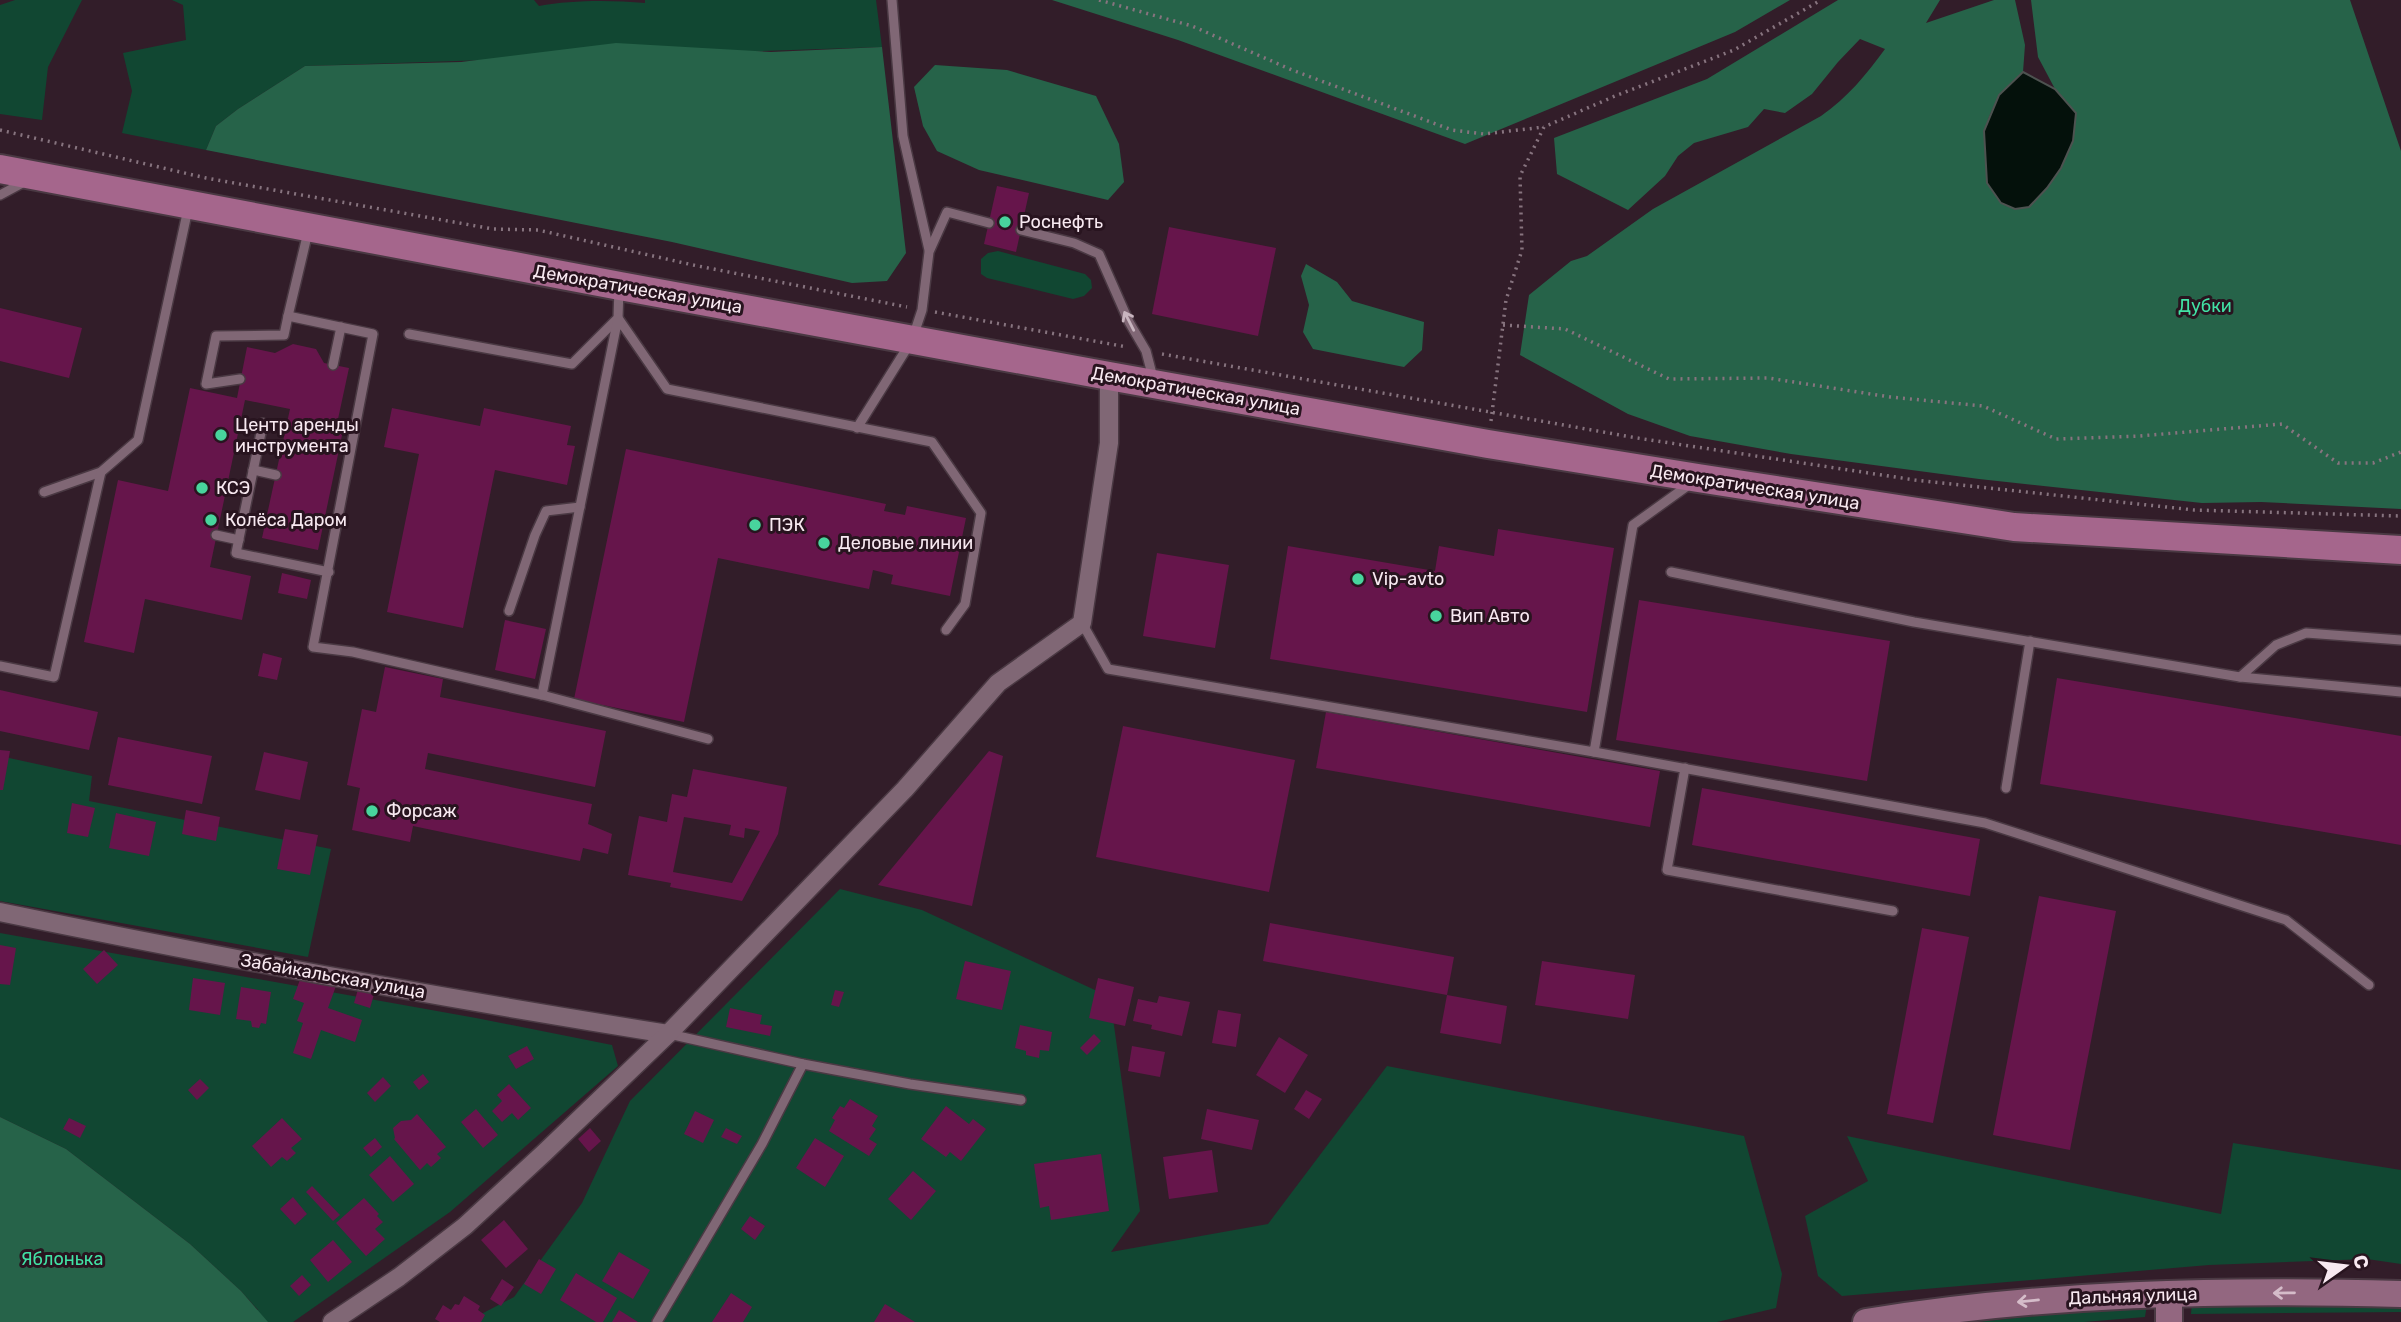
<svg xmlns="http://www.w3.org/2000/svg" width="2401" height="1322" viewBox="0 0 2401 1322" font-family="Rubik,sans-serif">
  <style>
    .green { fill: #114732 }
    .forest { fill: #266349 }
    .water { fill: #04110b; stroke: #4d5250; stroke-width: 2 }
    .building { fill: #66154b; fill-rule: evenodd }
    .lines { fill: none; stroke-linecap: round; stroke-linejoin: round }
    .service-casing { stroke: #4a3943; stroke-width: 12 }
    .minor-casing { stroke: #4a3943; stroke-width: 21 }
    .secondary-casing { stroke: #4a3943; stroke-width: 30 }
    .primary-casing { stroke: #4a3943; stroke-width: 32 }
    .path { stroke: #87747f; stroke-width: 3.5; stroke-dasharray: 2 5; stroke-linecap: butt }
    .service { stroke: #806775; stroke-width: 9 }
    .minor { stroke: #806775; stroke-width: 18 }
    .secondary { stroke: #936780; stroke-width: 26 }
    .primary { stroke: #a5668c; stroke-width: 28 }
    .oneway { stroke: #c8b5bf }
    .oneway2 { stroke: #d5bcc9 }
    .poi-dot { fill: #48d49d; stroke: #28141f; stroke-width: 2.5 }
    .labels { text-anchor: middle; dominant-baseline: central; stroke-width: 6; stroke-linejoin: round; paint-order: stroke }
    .poi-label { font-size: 18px; fill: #f8e9f1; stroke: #28141f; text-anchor: start }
    .street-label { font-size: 18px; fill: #f8e9f1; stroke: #28141f }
    .park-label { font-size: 18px; fill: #42e2a5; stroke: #28141f }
  </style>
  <rect width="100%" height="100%" fill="#321d29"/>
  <!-- green -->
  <g class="green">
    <polygon points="15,0 82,0 48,67 42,120 0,114 0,5"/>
    <path d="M172,0H534L539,6C571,0 611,0 645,3V0H876L882,47L305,66L238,109L216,126L206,150L122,133L132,91L123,53L186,40L183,5Z"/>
    <polygon points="998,251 1085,274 1091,280 1092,288 1084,296 1073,299 987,278 981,274 981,259 988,253"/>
    <polygon points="0,756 92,776 89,801 331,849 308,957 0,901"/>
    <polygon points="840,889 922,910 1110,997 1140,1211 1111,1252 1268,1224 1387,1066 1744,1136 1782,1274 1776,1308 1717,1322 466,1322 514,1297 582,1203 630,1101"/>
    <polygon points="0,933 476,1018 612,1045 618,1066 450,1212 293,1322 0,1322 258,1310 241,1291 190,1244 66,1149 0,1117"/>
    <polygon points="1847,1136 2221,1214 2233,1143 2401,1170 2401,1264 2367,1259 2209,1265 1842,1296 1818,1276 1805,1216 1868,1181"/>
    <polygon points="2192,1302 2401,1302 2401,1312 2191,1314"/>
    <polygon points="2147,1304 2145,1317 2084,1322 1977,1322"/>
  </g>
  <!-- forest -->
  <g class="forest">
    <polygon points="1052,0 1790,0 1735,32 1465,144 1178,40"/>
    <path d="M1838,0H1940L1926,23L1994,0H2015L2025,45L2023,72C1999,96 1982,115 1985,150L2047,188C2065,163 2072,145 2076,114L2055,89L2038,57L2031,0H2350L2401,151V509L2261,502L2202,503L1979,479L1791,454L1690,436L1628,414L1520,355L1529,295L1571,261L1587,256L1653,209L1821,116C1848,97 1866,75 1885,49L1860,39L1838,62L1812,94L1785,113L1764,109L1748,127L1694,143L1678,156L1665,176L1628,210L1557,174L1554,138L1707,79Z"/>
    <polygon points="616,43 771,52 882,47 906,253 887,281 852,283 672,242 206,150 216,126 238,109 305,66 461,62"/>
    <polygon points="935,65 1007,70 1096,96 1119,144 1124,182 1108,200 979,170 937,151 923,126 914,87"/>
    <polygon points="1306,264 1337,282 1352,301 1424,322 1422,350 1404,367 1313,349 1303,332 1309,305 1301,276"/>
    <polygon points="0,1117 66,1149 190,1244 241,1291 268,1322 0,1322"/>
  </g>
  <!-- water -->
  <polygon class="water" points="2023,72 2055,89 2076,113 2073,141 2061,168 2047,188 2029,207 2015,209 2001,203 1987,183 1984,131 1999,95"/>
  <!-- building -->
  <g class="building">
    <polygon points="997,186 1029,193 1016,252 984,244"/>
    <polygon points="1169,227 1276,248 1258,336 1152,314"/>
    <polygon points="0,308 82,328 69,378 0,361"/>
    <polygon points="293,344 316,349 324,363 349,368 338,419 345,421 318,550 262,538 290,409 245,400 210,567 251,576 242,620 145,599 134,653 84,642 118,480 168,491 190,388 237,398 247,347 275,353"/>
    <polygon points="392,408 480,426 484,408 571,426 567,445 575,446 567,485 495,470 463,628 387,612 419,454 384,447"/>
    <polygon points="626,449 886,504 884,511 905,515 907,506 966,518 950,596 891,584 893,575 873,570 869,589 718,558 684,722 574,699"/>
    <polygon points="1498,529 1614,548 1587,712 1270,659 1288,546 1435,571 1439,546 1494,556"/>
    <polygon points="1157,553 1229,565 1215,648 1143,636"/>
    <polygon points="282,573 311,580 307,599 278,593"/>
    <polygon points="1639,600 1890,641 1867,781 1616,740"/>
    <polygon points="505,620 546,629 535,679 495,670"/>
    <polygon points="263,653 282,658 277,680 258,676"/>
    <polygon points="385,667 443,679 440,697 606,731 595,787 428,753 425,769 592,804 588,824 612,834 608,854 583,848 580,861 413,826 410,842 352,830 360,788 347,785 362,709 376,712"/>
    <polygon points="2057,678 2401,736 2401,845 2040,784"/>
    <polygon points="0,690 98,712 89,750 0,731"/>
    <polygon points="1326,712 1660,771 1650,827 1316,768"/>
    <polygon points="1123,726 1295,760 1269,892 1096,857"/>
    <polygon points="118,737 212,756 202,804 108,785"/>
    <polygon points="0,750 10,751 3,790 0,790"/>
    <polygon points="989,751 1003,756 972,906 878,885"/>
    <polygon points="264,752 308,762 300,800 255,790"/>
    <path d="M693,769L787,787L778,834L742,901L670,887L671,883L628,875L639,816L667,822L672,794L687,797ZM684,817L731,825L729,835L744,838L745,828L760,831L732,883L673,872Z"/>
    <polygon points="1702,788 1980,839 1970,896 1692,845"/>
    <polygon points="72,803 95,808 88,837 67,833"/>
    <polygon points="186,810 220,817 216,841 182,834"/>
    <polygon points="116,813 156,822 149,856 109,848"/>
    <polygon points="285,829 318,835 310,875 277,869"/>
    <polygon points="2039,896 2116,911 2070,1150 1993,1135"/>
    <polygon points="1270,923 1454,957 1447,995 1263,961"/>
    <polygon points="1922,928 1969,937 1933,1123 1887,1114"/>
    <polygon points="0,945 16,948 10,985 0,984"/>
    <polygon points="104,950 118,965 97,984 83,969"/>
    <polygon points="965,961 1011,971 1002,1010 956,999"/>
    <polygon points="1542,961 1635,975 1628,1019 1535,1005"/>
    <polygon points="302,974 336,986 328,1008 362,1020 355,1042 321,1030 311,1059 293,1053 303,1023 297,1021 304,1003 293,999"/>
    <polygon points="193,978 225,983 220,1015 189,1010"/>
    <polygon points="1098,978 1134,987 1125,1026 1089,1018"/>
    <polygon points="359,986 375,991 370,1008 354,1003"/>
    <polygon points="241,987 271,992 266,1024 261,1023 259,1028 252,1027 251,1021 236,1019"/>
    <polygon points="835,990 844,992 839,1007 831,1005"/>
    <polygon points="1447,995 1507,1006 1501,1044 1440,1033"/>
    <polygon points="1159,996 1190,1002 1182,1036 1151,1029 1152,1025 1133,1021 1138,999 1157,1003"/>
    <polygon points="730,1008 762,1015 760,1024 772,1026 770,1036 726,1027"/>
    <polygon points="1218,1010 1241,1014 1236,1047 1212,1043"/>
    <polygon points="1020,1025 1052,1032 1049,1051 1040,1050 1039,1058 1026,1055 1026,1051 1015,1048"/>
    <polygon points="1094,1034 1101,1041 1087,1055 1080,1048"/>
    <polygon points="1279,1037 1308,1055 1285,1093 1256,1075"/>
    <polygon points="527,1046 534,1059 516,1069 508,1056"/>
    <polygon points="1132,1046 1165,1052 1160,1077 1128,1071"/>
    <polygon points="423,1074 429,1082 419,1090 413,1082"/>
    <polygon points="383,1077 391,1086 375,1102 367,1093"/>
    <polygon points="200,1079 209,1088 197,1100 188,1090"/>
    <polygon points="509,1084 531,1108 518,1120 512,1113 502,1122 492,1111 502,1101 497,1095"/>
    <polygon points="1306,1090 1322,1099 1309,1119 1294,1109"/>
    <polygon points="850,1099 878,1116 872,1126 876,1129 869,1139 877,1144 869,1156 829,1131 835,1120 832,1118 840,1106 844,1108"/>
    <polygon points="946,1106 969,1124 973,1119 986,1129 961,1161 950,1152 946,1157 921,1139"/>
    <polygon points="476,1109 498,1135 483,1148 461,1122"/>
    <polygon points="1207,1109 1259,1120 1252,1150 1201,1139"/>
    <polygon points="695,1111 714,1120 703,1143 684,1134"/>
    <polygon points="417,1114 446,1147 437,1154 441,1158 431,1167 427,1163 420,1170 394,1139 395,1138 393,1128 401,1121 411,1120"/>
    <polygon points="69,1118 86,1126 80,1138 63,1129"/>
    <polygon points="282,1118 302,1139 291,1148 296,1153 287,1161 282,1157 271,1167 252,1146"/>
    <polygon points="590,1128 601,1141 589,1152 578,1139"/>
    <polygon points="726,1128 742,1136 737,1144 721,1137"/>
    <polygon points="375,1138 382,1147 371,1157 363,1148"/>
    <polygon points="815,1138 844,1156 825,1187 796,1168"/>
    <polygon points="1212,1150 1218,1192 1169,1199 1163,1157"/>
    <polygon points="1101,1154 1109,1211 1051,1220 1049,1206 1040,1208 1034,1164"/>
    <polygon points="390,1156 414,1184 393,1202 369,1175"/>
    <polygon points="913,1171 936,1191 911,1220 888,1199"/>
    <polygon points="312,1186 340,1215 333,1221 306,1192"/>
    <polygon points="293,1197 307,1214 295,1225 280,1209"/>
    <polygon points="364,1198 379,1214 377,1216 383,1222 375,1229 385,1239 366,1256 336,1223"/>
    <polygon points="750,1216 765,1226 755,1240 741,1229"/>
    <polygon points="504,1220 528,1249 506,1268 481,1240"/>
    <polygon points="333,1240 352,1262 328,1282 310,1260"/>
    <polygon points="619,1252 650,1270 633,1299 602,1281"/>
    <polygon points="539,1259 556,1269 541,1294 524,1284"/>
    <polygon points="576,1273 617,1298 603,1322 596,1322 560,1300"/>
    <polygon points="302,1275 311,1285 299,1296 290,1286"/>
    <polygon points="502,1279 514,1287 501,1306 490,1299"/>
    <polygon points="731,1293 752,1307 743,1322 712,1322"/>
    <polygon points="464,1296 480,1306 478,1310 485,1315 481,1322 440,1322 435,1319 443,1305 451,1310 455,1304 459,1305"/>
    <polygon points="885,1304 915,1322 874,1322"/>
    <polygon points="619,1310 638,1322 612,1322"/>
  </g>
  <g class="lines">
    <!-- service casing -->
    <g class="service-casing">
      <g id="service">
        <polyline points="892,0 903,136 929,250"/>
        <polyline points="0,195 26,181"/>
        <polyline points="1021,230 1074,243 1099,254 1129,322 1146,351 1153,378"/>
        <polyline points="308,232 288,316 373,334 313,647 353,652 542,695 708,739"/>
        <polyline points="409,334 572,364 618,318 619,288"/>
        <polyline points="333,365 341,327"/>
        <polyline points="240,379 206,384 216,336 284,335 288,316"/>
        <polyline points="263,423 236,553 329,572"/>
        <polyline points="857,428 912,340 922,310 929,252 947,212 989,223"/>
        <polyline points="253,470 276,475"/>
        <polyline points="44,492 101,472 138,440 188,209"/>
        <polyline points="216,535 239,540"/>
        <polyline points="1671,572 1914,622 2240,677"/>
        <polyline points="509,611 535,535 546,511 580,507"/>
        <polyline points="1082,623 1108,669 1594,752 1633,525 1690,484"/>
        <polyline points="2401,640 2306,633 2276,645 2240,677 2401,692"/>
        <polyline points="0,666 54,677 101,472"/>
        <polyline points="542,695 618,318 667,389 932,442 981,513 965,604 946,630"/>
        <polyline points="1594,752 1985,823 2286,920 2369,985"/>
        <polyline points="1685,768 1667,870 1893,911"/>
        <polyline points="2006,788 2030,641"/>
        <polyline points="669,1034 803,1064 910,1084 1021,1100"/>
        <polyline points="657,1322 762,1144 803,1064"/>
      </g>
    </g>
    <!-- minor casing -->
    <g class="minor-casing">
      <g id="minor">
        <path d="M0,912C221,958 444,998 668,1034"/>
        <polyline points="332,1322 399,1277 465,1226 544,1153 668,1034 905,789 998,683 1082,623 1109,443 1109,376"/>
      </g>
    </g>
    <!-- secondary casing -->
    <g class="secondary-casing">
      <g id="secondary">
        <path d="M1866,1322C2043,1293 2223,1289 2401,1294"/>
        <polyline points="2169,1322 2169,1294"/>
      </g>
    </g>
    <!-- primary casing -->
    <g class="primary-casing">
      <polyline id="primary" points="0,169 620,286 1109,376 1488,444 1698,478 2014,527 2401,550"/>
    </g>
    <!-- path -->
    <g class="path">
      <polyline points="1099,0 1192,26 1292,70 1452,130 1484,134 1544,127"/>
      <polyline points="0,130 206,178 493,229 538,230 693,265 907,307"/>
      <polyline points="935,312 1127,347"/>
      <polyline points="1503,325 1565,329 1669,379 1768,378 1890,397 1983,406 2056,439 2139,436 2282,424 2338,463 2373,463 2401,452"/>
      <polyline points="1162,354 1637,438 1915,480 2194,510 2401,516"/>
      <polyline points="1491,421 1506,300 1522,250 1520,176 1544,127 1615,96 1734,50 1821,0"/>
    </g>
    <!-- service -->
    <use href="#service" class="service"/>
    <!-- minor -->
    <use href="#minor" class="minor"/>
    <!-- secondary -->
    <use href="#secondary" class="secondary"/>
    <!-- primary -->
    <use href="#primary" class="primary"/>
  </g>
  <!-- one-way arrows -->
  <defs><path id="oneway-shaft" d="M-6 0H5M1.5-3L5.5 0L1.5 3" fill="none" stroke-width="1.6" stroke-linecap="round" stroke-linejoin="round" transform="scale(1.75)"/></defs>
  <use class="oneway" href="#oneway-shaft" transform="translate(1129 321) rotate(-117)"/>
  <g class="oneway2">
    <use href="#oneway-shaft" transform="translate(2284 1293) rotate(179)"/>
    <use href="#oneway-shaft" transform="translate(2028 1301) rotate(174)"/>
  </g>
  <!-- markers -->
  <g class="poi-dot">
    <circle cx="1005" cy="222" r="7"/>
    <circle cx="221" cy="435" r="7"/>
    <circle cx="202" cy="488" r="7"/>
    <circle cx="211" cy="520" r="7"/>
    <circle cx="755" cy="525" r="7"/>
    <circle cx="824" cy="543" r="7"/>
    <circle cx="1358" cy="579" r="7"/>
    <circle cx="1436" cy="616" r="7"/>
    <circle cx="372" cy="811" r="7"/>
  </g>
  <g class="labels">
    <!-- poi labels -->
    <g class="poi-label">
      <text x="1019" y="222">Роснефть</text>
      <text x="235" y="425">Центр аренды<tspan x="235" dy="21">инструмента</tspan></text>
      <text x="216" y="488">КСЭ</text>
      <text x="225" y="520">Колёса Даром</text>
      <text x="769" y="525">ПЭК</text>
      <text x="838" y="543">Деловые линии</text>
      <text x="1372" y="579">Vip-avto</text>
      <text x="1450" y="616">Вип Авто</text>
      <text x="386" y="811">Форсаж</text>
    </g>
    <!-- street labels -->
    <g class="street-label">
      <text transform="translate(638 289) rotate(10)">Демократическая улица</text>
      <text transform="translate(1196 391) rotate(10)">Демократическая улица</text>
      <text transform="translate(1755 487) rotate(9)">Демократическая улица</text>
      <text transform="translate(333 976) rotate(10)">Забайкальская улица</text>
      <text transform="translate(2133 1296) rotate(-2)">Дальняя улица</text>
    </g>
    <!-- park labels -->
    <g class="park-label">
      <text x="2205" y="306">Дубки</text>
      <text x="62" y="1259">Яблонька</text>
    </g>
  </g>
  <!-- north arrow -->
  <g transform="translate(2345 1266) rotate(76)" stroke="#28141f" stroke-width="5" paint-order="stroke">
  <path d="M0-5L12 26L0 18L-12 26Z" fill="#f8e9f1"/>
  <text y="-10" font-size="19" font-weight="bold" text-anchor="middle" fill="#f8e9f1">С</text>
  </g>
</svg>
